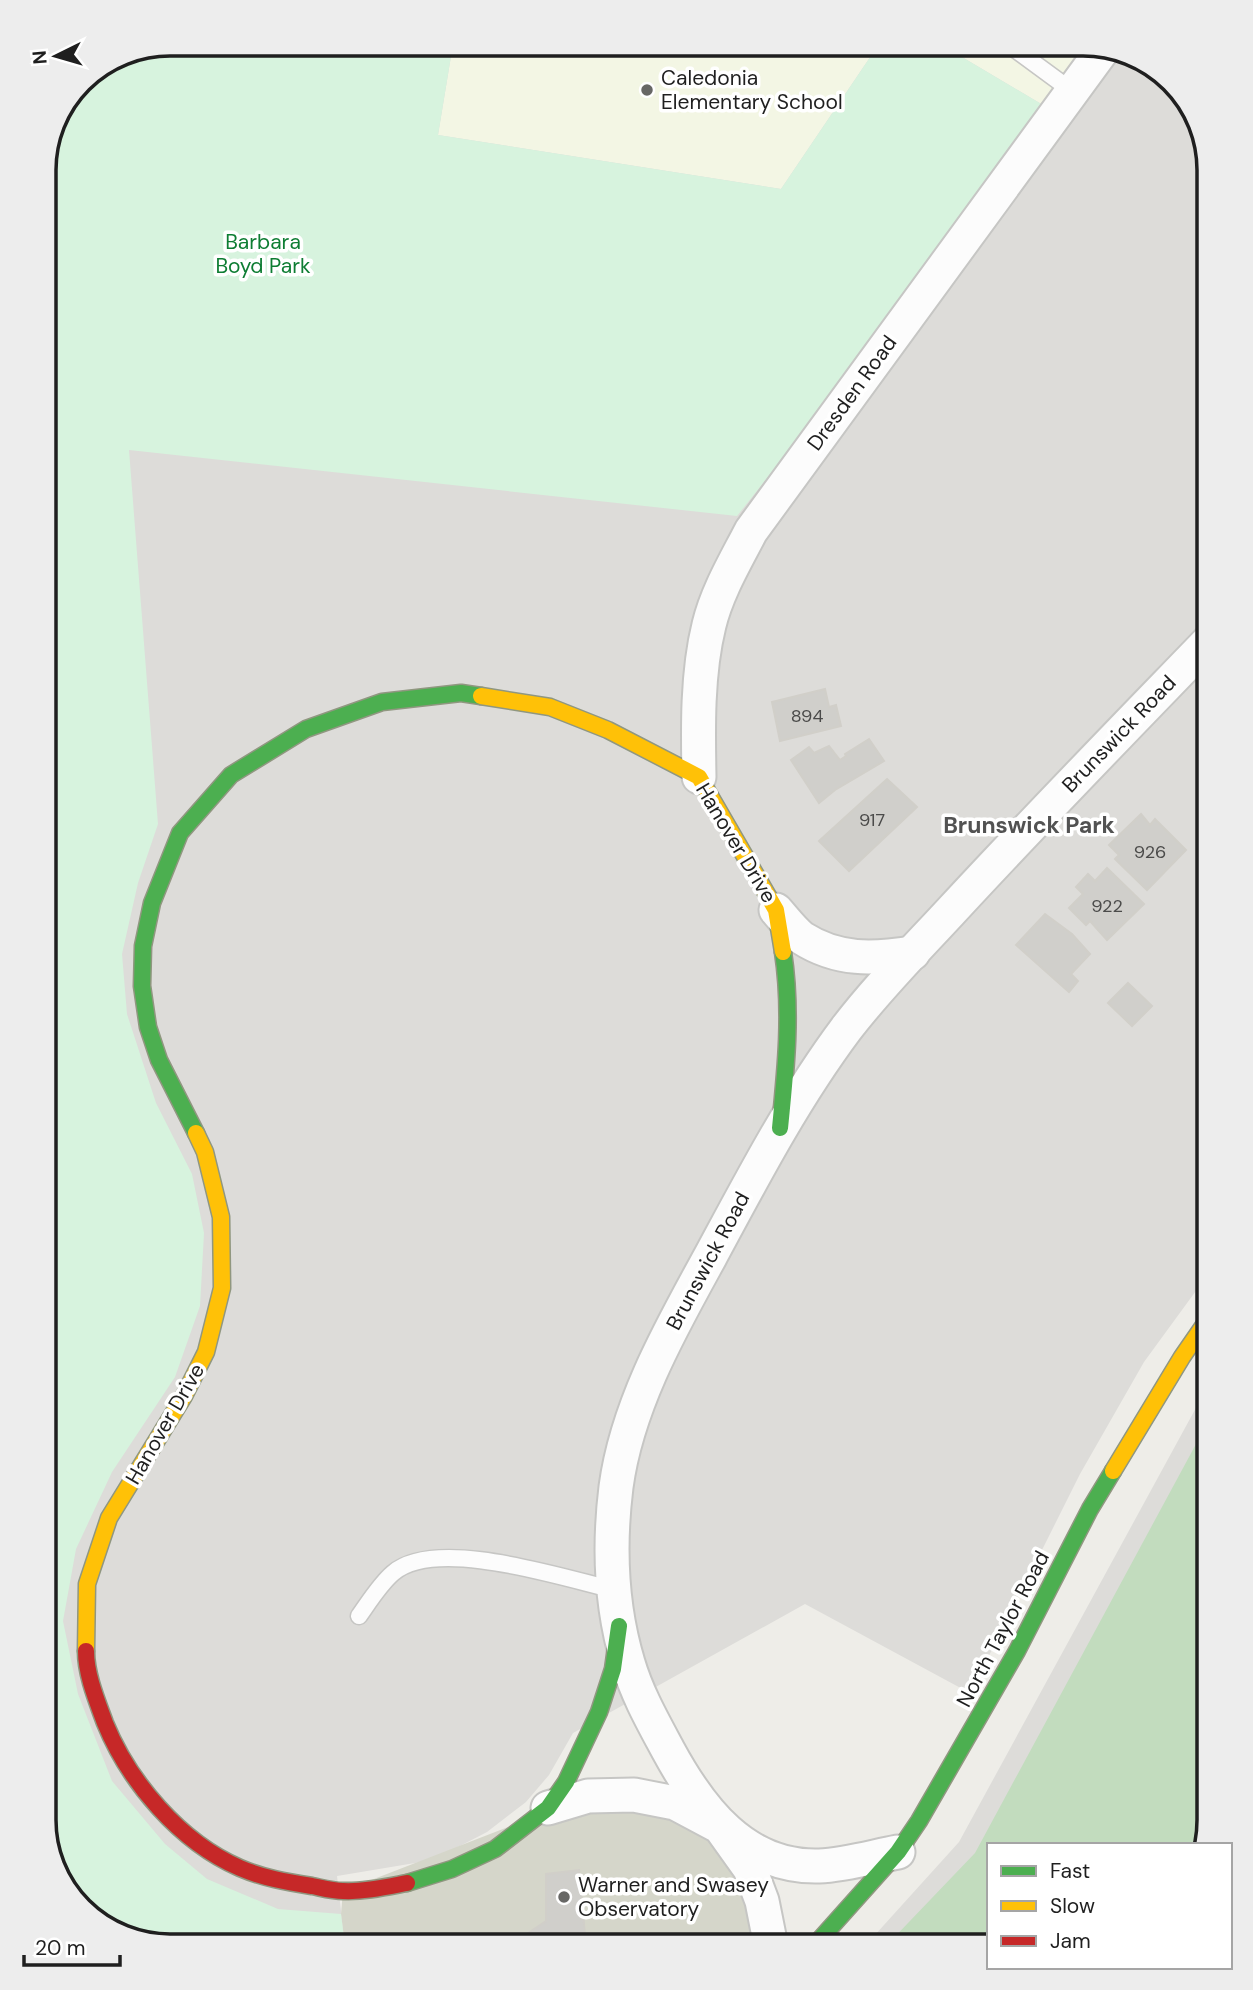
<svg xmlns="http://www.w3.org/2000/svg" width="1253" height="1990" viewBox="0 0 1253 1990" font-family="'DM Sans',sans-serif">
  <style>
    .residential { fill: #dddcd9 }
    .education { fill: #f3f6e4 }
    .construction { fill: #d5d6ca }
    .forest { fill: #c2dcbe }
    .park { fill: #d7f3de }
    .building { fill: #d0cfcb; stroke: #d1cfc9; stroke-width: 2 }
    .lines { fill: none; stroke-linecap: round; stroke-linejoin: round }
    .lane-casing { stroke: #c6c6c4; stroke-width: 19 }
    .street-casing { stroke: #c6c6c4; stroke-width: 37 }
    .fast-casing { stroke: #909780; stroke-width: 19 }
    .slow-casing { stroke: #909780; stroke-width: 19 }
    .jam-casing { stroke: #909780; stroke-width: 19 }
    .lane { stroke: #fcfcfc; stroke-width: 16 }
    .street { stroke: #fcfcfc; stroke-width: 33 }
    .fast { stroke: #4caf50; stroke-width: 16 }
    .slow { stroke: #ffc107; stroke-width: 16 }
    .jam { stroke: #c62828; stroke-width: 16 }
    .poi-dot { fill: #676765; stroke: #fff; stroke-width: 2.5 }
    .labels { text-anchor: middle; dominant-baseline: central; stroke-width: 7; stroke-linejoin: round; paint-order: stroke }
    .number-label { font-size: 18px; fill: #4b4b4a }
    .poi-label { font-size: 21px; fill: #1f1f1f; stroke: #fff; text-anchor: start }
    .park-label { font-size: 21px; fill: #0e7d33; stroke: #fff }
    .street-label { font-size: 21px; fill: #1f1f1f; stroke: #fff }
    .neighbourhood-label { font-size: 23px; font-weight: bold; fill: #525252; stroke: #fff }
    .rim { fill: none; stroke: #1f1f1f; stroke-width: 3.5 }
  </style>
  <rect width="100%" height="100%" fill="#eeede8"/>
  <!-- residential -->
  <g class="residential">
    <polygon points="170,44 1092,44 1153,65 1196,114 1209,170 1209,1273 1144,1362 1080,1474 992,1650 968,1692 805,1604 573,1733 549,1775 526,1802 487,1832 433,1860 337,1876 345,1946 162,1946 100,1925 57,1876 44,1820 44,162 81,80 122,53"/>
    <polygon points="1209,1384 1209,1820 1202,1845 989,1845 989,1946 865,1946 959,1842"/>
  </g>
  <!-- education -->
  <g class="education">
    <polygon points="453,44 879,44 781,189 438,135"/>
    <polygon points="940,44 1084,44 1043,105"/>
  </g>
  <!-- construction -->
  <polygon class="construction" points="588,1796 720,1827 771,1946 345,1946 341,1914 343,1891"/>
  <!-- forest -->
  <polygon class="forest" points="1209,1420 1209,1820 1202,1845 989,1845 989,1946 886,1946 975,1853"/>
  <!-- park -->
  <polygon class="park" points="170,44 453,44 438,135 781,189 879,44 940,44 1043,105 794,444 737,516 129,450 158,824 138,883 122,954 127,1014 156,1103 192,1174 204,1233 200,1306 175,1377 112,1472 76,1549 63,1621 78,1694 112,1781 165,1844 207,1879 278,1909 341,1914 345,1946 162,1946 100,1925 57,1876 44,1820 44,162 81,80 122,53"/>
  <!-- building -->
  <g class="building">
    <polygon points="825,689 829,707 836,705 841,726 780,741 772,702"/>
    <polygon points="869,739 884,761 835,790 819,803 791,760 809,747 814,753 829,746 840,760 846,756 845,754"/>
    <polygon points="887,779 917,807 849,871 819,841"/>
    <polygon points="1141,814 1150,825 1155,819 1186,850 1147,890 1115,859 1119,855 1109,845"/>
    <polygon points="1107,868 1144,904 1107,940 1090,921 1086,925 1069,908 1083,894 1076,887 1088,874 1095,881"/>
    <polygon points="1045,914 1072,934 1090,954 1071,974 1078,981 1069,992 1016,945"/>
    <polygon points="1128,983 1152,1006 1132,1026 1108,1003"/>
    <polygon points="579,1870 586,1946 509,1946 546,1921 546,1874"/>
  </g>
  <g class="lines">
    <!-- lane casing -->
    <g class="lane-casing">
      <g id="lane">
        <polyline points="1008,44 1072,91"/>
        <path d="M359,1616C369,1602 380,1584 393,1573C436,1536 563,1578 615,1590"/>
      </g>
    </g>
    <!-- street casing -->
    <g class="street-casing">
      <g id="street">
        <path d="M699,777C698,729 697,673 709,625C717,592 735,562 751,531L1104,48"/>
        <path d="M776,910C784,919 793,931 802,938C838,961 873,959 913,953"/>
        <polyline points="548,1808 588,1796 634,1795 675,1803 720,1827 750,1869 762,1901 771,1946"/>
        <path d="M898,1852C872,1857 845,1865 819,1866C744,1868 700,1809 668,1750C653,1722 637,1694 628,1663C611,1607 609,1544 616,1487C627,1405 671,1328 710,1257C752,1179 793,1100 846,1029C878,987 917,948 953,909C1037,818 1123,730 1209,641"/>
      </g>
    </g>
    <!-- fast casing -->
    <g class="fast-casing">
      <g id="fast">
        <path d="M780,1128C786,1069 792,1011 783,952"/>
        <polyline points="196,1133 159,1060 148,1027 142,986 143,946 152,903 180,833 231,775 306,729 382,702 461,693 481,696"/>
        <polyline points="407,1883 452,1869 495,1849 548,1808 566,1782 599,1712 613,1669 619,1626"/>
        <polyline points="814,1946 898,1852 919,1821 1017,1651 1090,1509 1113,1471"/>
      </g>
    </g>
    <!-- slow casing -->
    <g class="slow-casing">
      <g id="slow">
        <polyline points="481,696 550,707 608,730 699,777 776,910 783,952"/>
        <polyline points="1113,1471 1182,1357 1209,1318"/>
        <polyline points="86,1651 87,1584 109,1518 184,1396 206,1352 222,1288 221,1217 205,1152 196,1133"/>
      </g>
    </g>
    <!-- jam casing -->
    <g class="jam-casing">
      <path id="jam" d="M86,1651C86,1675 97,1701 105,1723C129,1782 180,1842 240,1868C263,1878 287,1882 312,1886C322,1888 333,1891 343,1891C364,1892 386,1887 407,1883"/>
    </g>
    <!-- lane -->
    <use href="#lane" class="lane"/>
    <!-- street -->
    <use href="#street" class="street"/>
    <!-- fast -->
    <use href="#fast" class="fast"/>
    <!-- slow -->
    <use href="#slow" class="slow"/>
    <!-- jam -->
    <use href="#jam" class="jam"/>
  </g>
  <!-- markers -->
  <g class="poi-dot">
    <circle cx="647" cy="90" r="7"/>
    <circle cx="564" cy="1897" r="7"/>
  </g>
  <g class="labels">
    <!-- number labels -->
    <g class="number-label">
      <text x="807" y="716">894</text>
      <text x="872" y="820">917</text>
      <text x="1150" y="852">926</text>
      <text x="1107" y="906">922</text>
    </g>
    <!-- poi labels -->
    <g class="poi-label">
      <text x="661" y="78">Caledonia<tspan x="661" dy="24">Elementary School</tspan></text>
      <text x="578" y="1885">Warner and Swasey<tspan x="578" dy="24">Observatory</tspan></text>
    </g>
    <!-- park labels -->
    <g class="park-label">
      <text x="263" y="242">Barbara<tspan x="263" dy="24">Boyd Park</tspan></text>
    </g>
    <!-- street labels -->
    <g class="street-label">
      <text transform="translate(852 393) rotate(-54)">Dresden Road</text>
      <text transform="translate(1119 734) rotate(-46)">Brunswick Road</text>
      <text transform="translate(736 843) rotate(59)">Hanover Drive</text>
      <text transform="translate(708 1261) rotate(-62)">Brunswick Road</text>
      <text transform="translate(165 1424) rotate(-60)">Hanover Drive</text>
      <text transform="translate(1003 1629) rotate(-62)">North Taylor Road</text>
    </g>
    <!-- neighbourhood labels -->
    <g class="neighbourhood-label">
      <text x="1029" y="825">Brunswick Park</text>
    </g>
  </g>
  <!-- crop -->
  <path d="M0 0H1253V1990H0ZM170 56H1083A114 114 0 0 1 1197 170V1820A114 114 0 0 1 1083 1934H170A114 114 0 0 1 56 1820V170A114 114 0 0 1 170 56Z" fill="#ededed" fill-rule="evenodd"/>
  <path class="rim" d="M170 56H1083A114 114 0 0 1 1197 170V1820A114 114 0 0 1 1083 1934H170A114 114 0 0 1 56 1820V170A114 114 0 0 1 170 56Z"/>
  <!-- legend -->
  <rect x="987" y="1843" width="245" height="126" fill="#ffffff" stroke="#a5a5a5" stroke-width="2"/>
  <rect x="1001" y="1866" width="35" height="10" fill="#4caf50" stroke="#a5a5a5" stroke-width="2"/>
  <text x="1050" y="1878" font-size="21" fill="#1f1f1f">Fast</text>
  <rect x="1001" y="1901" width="35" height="10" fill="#ffc107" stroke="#a5a5a5" stroke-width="2"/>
  <text x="1050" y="1913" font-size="21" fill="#1f1f1f">Slow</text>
  <rect x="1001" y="1936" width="35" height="10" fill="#c62828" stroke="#a5a5a5" stroke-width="2"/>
  <text x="1050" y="1948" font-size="21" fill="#1f1f1f">Jam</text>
  <!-- north arrow -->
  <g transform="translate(56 56) rotate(265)" stroke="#ffffff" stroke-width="5" paint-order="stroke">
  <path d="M0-5L12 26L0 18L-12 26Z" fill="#1f1f1f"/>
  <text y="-10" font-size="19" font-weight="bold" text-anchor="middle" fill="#1f1f1f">N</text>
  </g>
  <!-- scale -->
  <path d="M24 1955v10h96v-10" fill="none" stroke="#1f1f1f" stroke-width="3.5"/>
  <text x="35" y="1955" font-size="21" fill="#1f1f1f" stroke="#ffffff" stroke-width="5" paint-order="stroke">20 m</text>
</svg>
